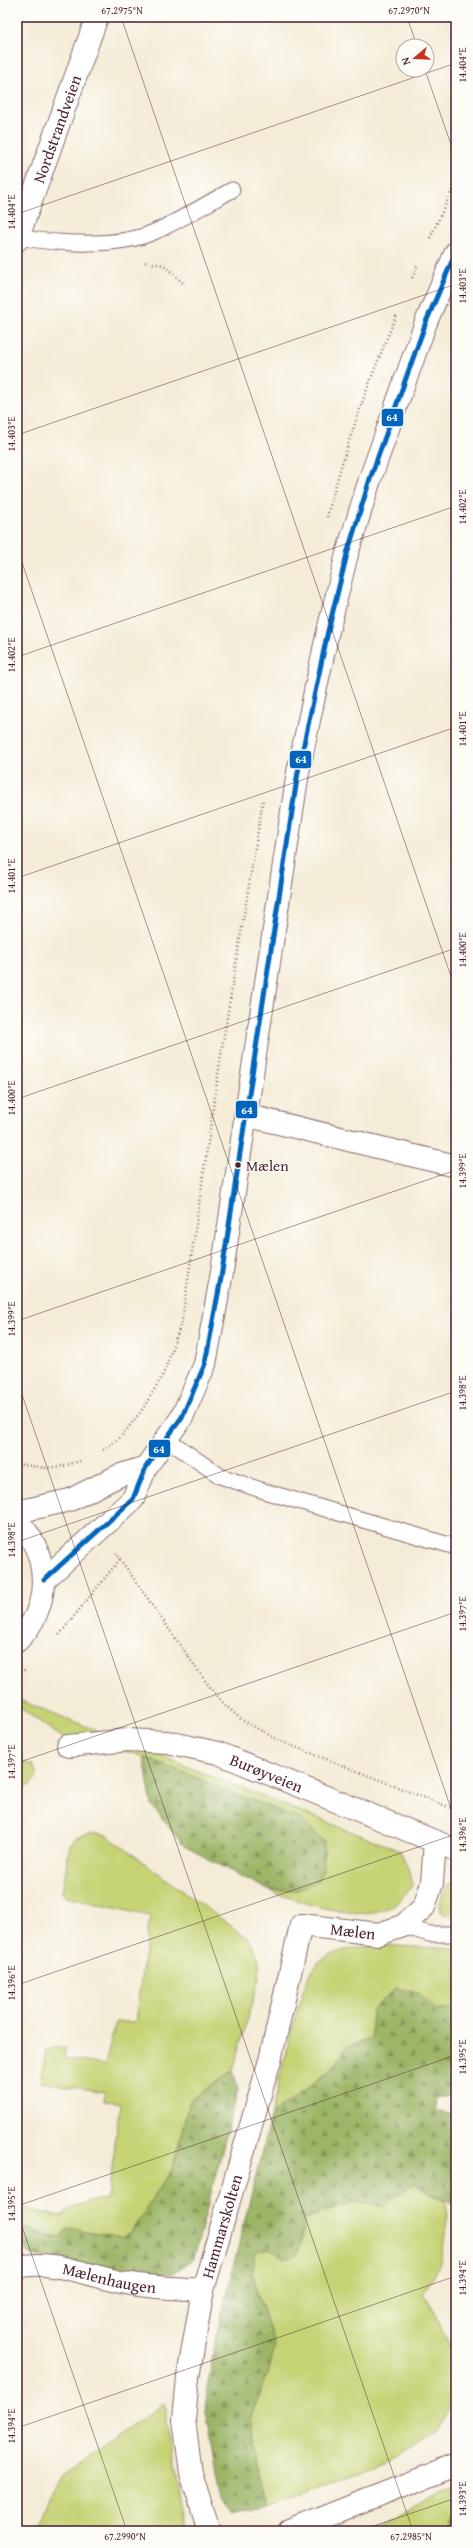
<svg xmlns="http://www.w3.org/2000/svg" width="473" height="2548" viewBox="0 0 473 2548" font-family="'Gentium Book Plus',serif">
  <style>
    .grass { fill: #c5d375; stroke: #887950 }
    .forest { fill: url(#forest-firs); stroke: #736a48 }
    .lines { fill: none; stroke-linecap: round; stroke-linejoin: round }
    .lane-casing { stroke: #866767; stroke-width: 17 }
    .street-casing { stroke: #866767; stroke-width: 24 }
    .secondary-casing { stroke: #866767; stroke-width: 24 }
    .primary-casing { stroke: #866767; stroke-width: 24 }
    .path { stroke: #866767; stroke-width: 2.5; stroke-dasharray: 1 3; stroke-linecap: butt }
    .lane { stroke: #fff; stroke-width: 15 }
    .street { stroke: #fff; stroke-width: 22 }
    .secondary { stroke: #fff; stroke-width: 22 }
    .primary { stroke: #fff; stroke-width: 22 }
    .bus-1-casing { stroke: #fdfcf7; stroke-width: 8 }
    .bus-1 { stroke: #0065bd; stroke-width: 5 }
    .ticks { fill: none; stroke: #4a1f2b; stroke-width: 1; stroke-opacity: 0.45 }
    .bus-dot { fill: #4a1f2b; stroke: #fdfcf7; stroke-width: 1.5 }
    .labels { text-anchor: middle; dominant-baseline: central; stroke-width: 3; stroke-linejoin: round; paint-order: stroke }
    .bus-label { font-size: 15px; fill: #4a1f2b; stroke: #fdfcf7; text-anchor: start }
    .street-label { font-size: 16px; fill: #4a1f2b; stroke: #fdfcf7 }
    .line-badge { stroke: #fdfcf7; stroke-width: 1.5 }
    .badge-label { font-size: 11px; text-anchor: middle; font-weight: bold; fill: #fff }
    .neatline { fill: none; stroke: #4a1f2b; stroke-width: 1.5 }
    .ticks-label { font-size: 10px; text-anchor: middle; fill: #4a1f2b }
  </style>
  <defs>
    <pattern id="forest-firs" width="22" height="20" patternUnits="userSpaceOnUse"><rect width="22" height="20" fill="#9cb566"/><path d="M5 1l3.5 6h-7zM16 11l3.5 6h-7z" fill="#819354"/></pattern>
  </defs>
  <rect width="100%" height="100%" fill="#fdfcf7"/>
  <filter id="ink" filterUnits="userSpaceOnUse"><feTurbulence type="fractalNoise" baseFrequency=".025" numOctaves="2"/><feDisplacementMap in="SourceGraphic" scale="8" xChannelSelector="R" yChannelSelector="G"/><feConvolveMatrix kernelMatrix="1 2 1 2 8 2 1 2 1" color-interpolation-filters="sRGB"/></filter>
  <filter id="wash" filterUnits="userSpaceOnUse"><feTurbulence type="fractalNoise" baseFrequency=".012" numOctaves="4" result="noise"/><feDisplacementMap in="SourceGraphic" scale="16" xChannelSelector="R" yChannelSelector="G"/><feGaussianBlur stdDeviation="0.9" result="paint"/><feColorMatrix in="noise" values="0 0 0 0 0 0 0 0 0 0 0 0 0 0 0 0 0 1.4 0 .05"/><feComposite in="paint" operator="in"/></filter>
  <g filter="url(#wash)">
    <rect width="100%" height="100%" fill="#f4ecd7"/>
    <!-- grass -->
    <g class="grass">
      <path d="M17,1699L400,1851L408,1868L412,1885C405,1895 399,1903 388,1908C355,1922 300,1902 268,1890H297L302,1820L144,1757L92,1740L69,1742L17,1706Z"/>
      <polygon points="17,1761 33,1765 37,1774 31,1785 20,1788 17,1832"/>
      <polygon points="90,1833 106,1835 249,1939 259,1959 259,1978 233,2070 189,2102 173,2168 131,2232 121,2237 68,2228 59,2238 20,2227 17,2230 17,2206 60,2216 88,2201 108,2199 120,2104 104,2101 105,2092 40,2082 46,2051 54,2048 65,2048 63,2058 105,2065 116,2022 135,2022 150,1916 70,1898 62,1893 70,1844 76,1838"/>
      <path d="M452,1881H456V1918L440,1912C440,1900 442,1888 452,1881Z"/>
      <path d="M376,1945L456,1949V2008L437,2011L419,1993L372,2011V2038L346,2047L335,2067L271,2115C278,2088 300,1976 319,1962C336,1949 355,1948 376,1945Z"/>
      <polygon points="414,2183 446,2202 447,2220 441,2263 424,2292 452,2350 454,2397 439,2431 398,2456 263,2506 251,2416 268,2374 262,2305 252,2273 256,2252 269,2249 284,2258 301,2243 303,2219 353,2202 383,2206"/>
      <polygon points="164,2404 186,2531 17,2531 39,2522 61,2476"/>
      <polygon points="456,2491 456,2531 366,2531 369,2527 438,2495"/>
    </g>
    <!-- forest -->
    <g class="forest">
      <polygon points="144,1757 302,1820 324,1841 324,1865 318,1881 297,1890 268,1890 184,1846 152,1806"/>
      <polygon points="395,1988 419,1993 437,2011 456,2008 456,2093 435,2098 436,2112 456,2115 456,2206 414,2183 383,2206 353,2202 303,2219 301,2243 297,2256 284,2258 269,2249 256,2252 252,2273 275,2347 268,2374 251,2416 263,2506 251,2512 231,2516 221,2501 205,2410 214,2345 271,2115 335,2067 346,2047 372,2038 372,2011"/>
      <polygon points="233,2070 238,2090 194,2258 174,2273 145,2276 31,2255 17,2241 17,2230 20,2227 59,2238 68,2228 121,2237 131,2232 173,2168 189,2102"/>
      <polygon points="456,2519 456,2531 447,2531 452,2520"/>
    </g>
  </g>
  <g filter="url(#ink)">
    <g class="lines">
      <!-- lane casing -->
      <g class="lane-casing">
        <g id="lane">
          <path d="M18,237C56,244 118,248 154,232C181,220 206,204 232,190"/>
          <polyline points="168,1440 220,1476 267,1492 456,1547"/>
          <polyline points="403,1926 429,1934 456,1934"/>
        </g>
      </g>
      <!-- street casing -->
      <g class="street-casing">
        <g id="street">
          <polyline points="245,1115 456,1166"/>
          <path id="s1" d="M68,1746L128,1740L167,1742L218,1753L456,1850"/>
          <path id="s2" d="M17,2268C48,2257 94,2278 126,2283C151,2288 178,2288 203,2290"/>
          <path id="s3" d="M209,2531L191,2473L184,2420L188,2377L203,2290L270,2060L301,1925L379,1934L403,1926L424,1907L432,1883L435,1841"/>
          <polyline points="289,2531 456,2465"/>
        </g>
      </g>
      <!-- secondary casing -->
      <g class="secondary-casing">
        <g id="secondary">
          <polyline points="17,1512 70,1500 118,1476 146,1467"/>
          <polyline points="44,1580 133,1499 146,1467 182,1417 205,1364 221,1278 298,772 328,631 347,554 370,479 426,322 456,252"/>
        </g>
      </g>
      <!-- primary casing -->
      <g class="primary-casing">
        <g id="primary">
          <path id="s4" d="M17,240L97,17"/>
          <path d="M17,1521C51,1554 52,1608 17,1641"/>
        </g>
      </g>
      <!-- path -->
      <g class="path">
        <polyline points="430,238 456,182"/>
        <polyline points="145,262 164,265 185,285"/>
        <polyline points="412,278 418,264"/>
        <path d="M327,517C345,447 369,380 397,314"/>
        <polyline points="103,1450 121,1437 142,1410 163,1375 182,1320 222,1048 263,800"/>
        <polyline points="17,1464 46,1468 64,1466"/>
        <polyline points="64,1466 83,1460"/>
        <polyline points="120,1559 206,1682 224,1704 242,1720 280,1741 456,1810"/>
        <polyline points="59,1635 120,1559 116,1553"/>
        <polyline points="17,1675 27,1668"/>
      </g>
      <!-- lane -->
      <use href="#lane" class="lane"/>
      <!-- street -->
      <use href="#street" class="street"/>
      <!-- secondary -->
      <use href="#secondary" class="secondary"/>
      <!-- primary -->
      <use href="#primary" class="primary"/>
      <!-- bus-1 casing -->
      <g class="bus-1-casing">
        <polyline id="bus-1" points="44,1580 133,1499 146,1467 182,1417 205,1364 221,1278 298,772 328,631 347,554 370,479 426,322 456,252"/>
      </g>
      <!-- bus-1 -->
      <use href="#bus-1" class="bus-1"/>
    </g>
  </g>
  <!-- ticks -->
  <path class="ticks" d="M121,17L456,991M407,17L417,46M425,70L456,159M17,214L456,63M17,435L456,284M17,548L456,1823M17,657L456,506M17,878L456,727M17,1099L456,948M17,1321L456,1170M17,1380L413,2531M17,1542L456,1391M17,1763L456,1612M17,1985L456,1834M17,2206L456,2055M17,2212L127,2531M17,2428L456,2276M359,2531L456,2498"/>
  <!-- markers -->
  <circle class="bus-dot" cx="238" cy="1165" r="3.5"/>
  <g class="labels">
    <!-- bus labels -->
    <g class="bus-label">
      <text x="246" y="1165">Mælen</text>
    </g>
    <!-- street labels -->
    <g class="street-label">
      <text stroke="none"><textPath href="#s4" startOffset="118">Nordstrandveien</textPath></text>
      <text stroke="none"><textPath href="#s1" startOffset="204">Burøyveien</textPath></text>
      <text stroke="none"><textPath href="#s3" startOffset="676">Mælen</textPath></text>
      <text stroke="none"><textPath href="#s3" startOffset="312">Hammarskolten</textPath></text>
      <text stroke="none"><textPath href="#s2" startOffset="94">Mælenhaugen</textPath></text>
    </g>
  </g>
  <g class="line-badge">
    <rect x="381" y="408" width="23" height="19" rx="4" fill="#0065bd"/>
    <rect x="289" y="750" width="23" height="19" rx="4" fill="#0065bd"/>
    <rect x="235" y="1100" width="23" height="19" rx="4" fill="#0065bd"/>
    <rect x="148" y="1439" width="23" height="19" rx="4" fill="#0065bd"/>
  </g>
  <g class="badge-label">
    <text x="392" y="421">64</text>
    <text x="301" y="763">64</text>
    <text x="247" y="1114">64</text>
    <text x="159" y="1453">64</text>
  </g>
  <!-- margin -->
  <rect width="473" height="2548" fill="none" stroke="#fdfcf7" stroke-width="44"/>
  <!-- north arrow -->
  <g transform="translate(415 58) rotate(251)"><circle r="19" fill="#fdfcf7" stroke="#b5a4a5"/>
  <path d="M0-3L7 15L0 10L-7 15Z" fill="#c8321e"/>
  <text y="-6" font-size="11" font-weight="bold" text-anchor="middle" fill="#4a1f2b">N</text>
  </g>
  <rect x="22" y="22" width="429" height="2504" class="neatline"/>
  <g class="ticks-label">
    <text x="122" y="14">67.2975°N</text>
    <text x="409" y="14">67.2970°N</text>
    <text transform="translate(462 65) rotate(-90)" y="4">14.404°E</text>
    <text transform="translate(11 212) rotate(-90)" y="4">14.404°E</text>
    <text transform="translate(462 286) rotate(-90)" y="4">14.403°E</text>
    <text transform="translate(11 434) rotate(-90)" y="4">14.403°E</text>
    <text transform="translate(462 507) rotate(-90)" y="4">14.402°E</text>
    <text transform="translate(11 655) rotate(-90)" y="4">14.402°E</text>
    <text transform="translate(462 729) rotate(-90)" y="4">14.401°E</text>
    <text transform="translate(11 876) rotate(-90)" y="4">14.401°E</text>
    <text transform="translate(462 950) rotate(-90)" y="4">14.400°E</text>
    <text transform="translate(11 1098) rotate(-90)" y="4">14.400°E</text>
    <text transform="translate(462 1171) rotate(-90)" y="4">14.399°E</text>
    <text transform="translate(11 1319) rotate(-90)" y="4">14.399°E</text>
    <text transform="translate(462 1393) rotate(-90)" y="4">14.398°E</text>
    <text transform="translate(11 1540) rotate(-90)" y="4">14.398°E</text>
    <text transform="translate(462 1614) rotate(-90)" y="4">14.397°E</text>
    <text transform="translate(11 1762) rotate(-90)" y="4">14.397°E</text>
    <text transform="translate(462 1835) rotate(-90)" y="4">14.396°E</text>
    <text transform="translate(11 1983) rotate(-90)" y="4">14.396°E</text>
    <text transform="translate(462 2057) rotate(-90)" y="4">14.395°E</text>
    <text transform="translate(11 2204) rotate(-90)" y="4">14.395°E</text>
    <text transform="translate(462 2278) rotate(-90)" y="4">14.394°E</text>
    <text transform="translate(11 2426) rotate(-90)" y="4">14.394°E</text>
    <text transform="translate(462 2499) rotate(-90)" y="4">14.393°E</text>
    <text x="125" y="2540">67.2990°N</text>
    <text x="411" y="2540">67.2985°N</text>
  </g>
</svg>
